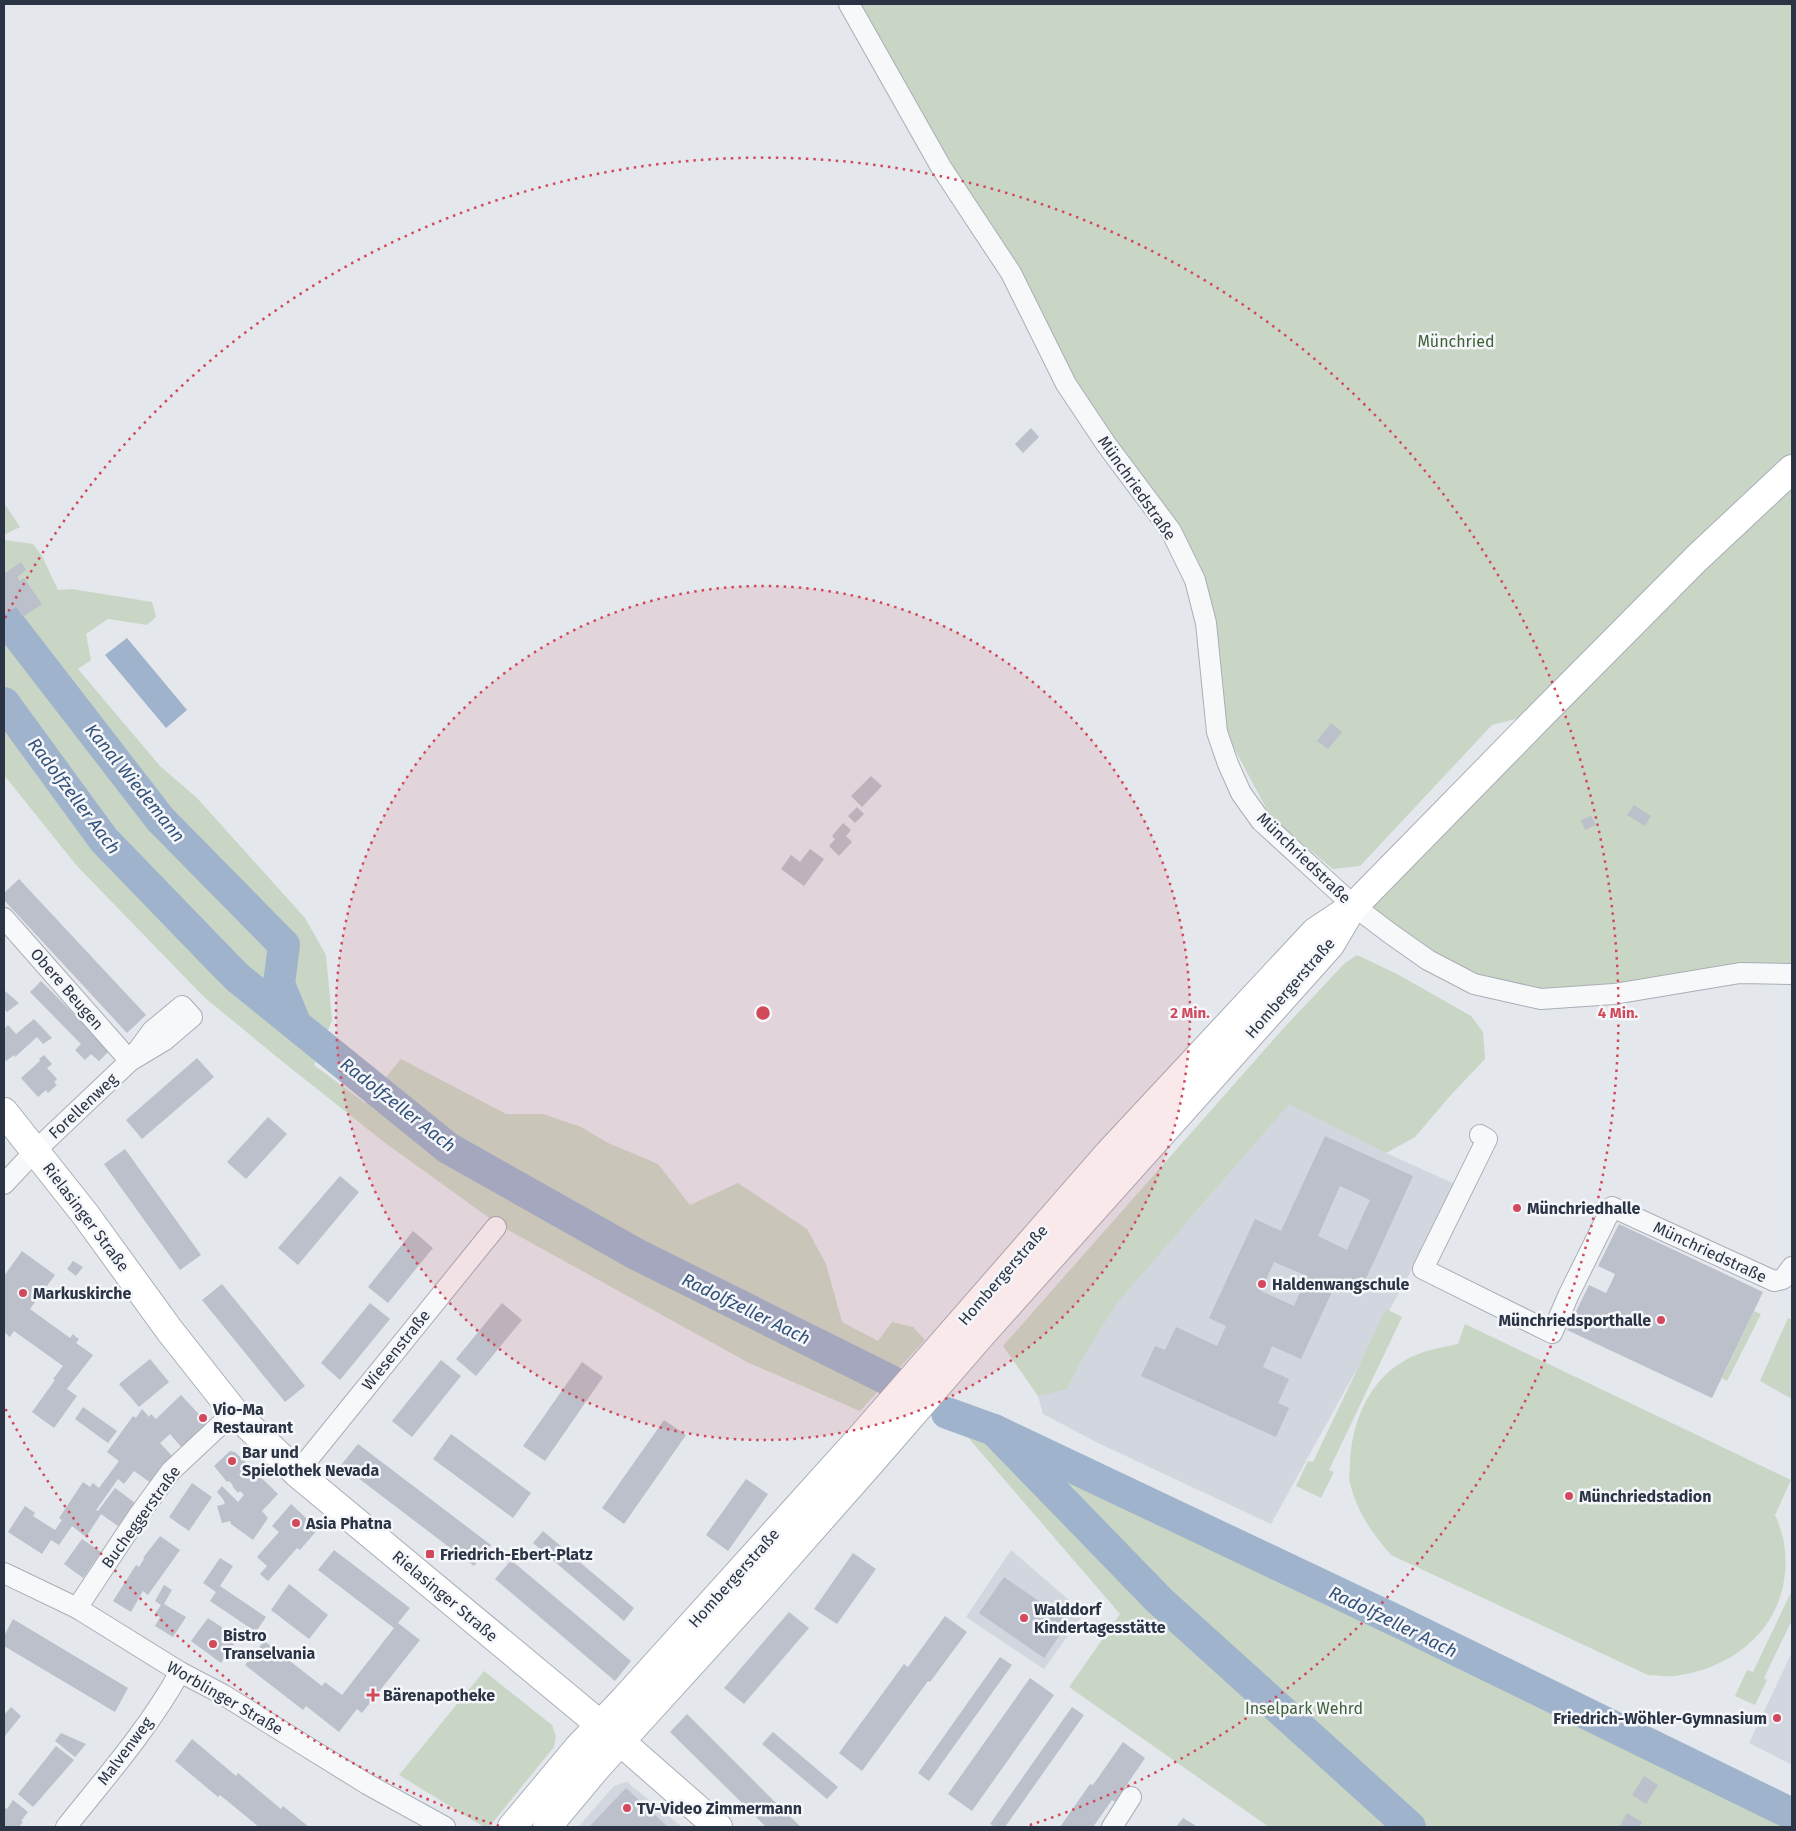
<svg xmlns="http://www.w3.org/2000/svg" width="1796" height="1831" viewBox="0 0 1796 1831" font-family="'Fira Sans',sans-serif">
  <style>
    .built { fill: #d2d6de }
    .green { fill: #c9d6c5 }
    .water { fill: #9fb4cc }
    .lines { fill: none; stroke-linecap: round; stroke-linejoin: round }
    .river { stroke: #9fb4cc; stroke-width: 32 }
    .building { fill: #bbc0ca; fill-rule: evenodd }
    .street-casing { stroke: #a9aeb7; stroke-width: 22 }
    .secondary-casing { stroke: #a9aeb7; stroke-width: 30 }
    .street { stroke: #f7f8fa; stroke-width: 20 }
    .secondary { stroke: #fff; stroke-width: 28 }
    .ring { fill: none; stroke: #d1495b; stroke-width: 2.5; stroke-dasharray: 2.5 5 }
    .poi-dot { fill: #d1495b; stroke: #f4f6f9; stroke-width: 2 }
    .labels { text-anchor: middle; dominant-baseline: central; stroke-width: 5; stroke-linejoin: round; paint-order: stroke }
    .park-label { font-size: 16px; fill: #3f6138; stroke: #f4f6f9 }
    .street-label { font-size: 16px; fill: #2b3445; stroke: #f4f6f9 }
    .poi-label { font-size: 16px; font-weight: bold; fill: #2b3445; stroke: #f4f6f9; text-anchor: start }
    .water-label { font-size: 18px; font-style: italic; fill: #34527a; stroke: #f4f6f9 }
    .centre { fill: #d1495b; stroke: #f4f6f9; stroke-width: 2.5 }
    .ring-label { font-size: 15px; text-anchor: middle; font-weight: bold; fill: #d1495b; stroke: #f4f6f9; stroke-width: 5; stroke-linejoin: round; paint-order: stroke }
  </style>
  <rect width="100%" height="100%" fill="#e4e7ec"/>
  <!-- built -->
  <g class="built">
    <polygon points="1289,1103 1386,1153 1455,1184 1421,1253 1271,1524 1098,1443 1043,1414 1038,1396 1088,1315 1195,1213"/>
    <polygon points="1011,1550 1084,1613 1044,1669 966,1617"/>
    <polygon points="1792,1652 1792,1765 1749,1743"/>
    <polygon points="627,1782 682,1827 578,1827 614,1786"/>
  </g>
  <!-- green -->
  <g class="green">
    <polygon points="854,4 1792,4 1792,974 1541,999 1474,984 1354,906 1542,712 1492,725 1360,866 1333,869 1272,819 1226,733 1198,578 1108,442"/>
    <polygon points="4,503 20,527 4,535"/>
    <polygon points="4,540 33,544 42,556 58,590 72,589 152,602 156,617 147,625 108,619 86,634 91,660 78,669 160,766 197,798 305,918 326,955 332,1020 314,1065 365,1103 401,1059 506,1114 543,1114 581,1127 608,1143 658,1164 690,1205 738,1183 807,1229 826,1264 842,1322 878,1341 892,1322 913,1327 925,1340 860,1411 749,1363 499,1225 384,1142 283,1062 204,997 77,866 4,775"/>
    <polygon points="1357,955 1397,974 1471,1016 1483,1032 1485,1059 1450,1096 1415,1137 1386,1153 1289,1104 1117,1303 1084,1355 1067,1389 1038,1396 1003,1346 1281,1031 1345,963"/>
    <polygon points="1386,1309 1402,1317 1329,1470 1334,1472 1321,1498 1296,1486 1308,1461 1313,1462"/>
    <polygon points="1754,1311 1761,1314 1727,1381 1722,1378"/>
    <polygon points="1788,1318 1792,1320 1792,1399 1760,1381"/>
    <path d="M1465,1324L1791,1480L1775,1515C1786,1538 1788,1561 1783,1586C1772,1638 1726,1669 1675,1676C1666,1677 1657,1675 1648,1675L1391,1555C1372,1533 1357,1512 1350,1483C1348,1477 1350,1470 1350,1464C1351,1425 1368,1381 1404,1361C1420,1351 1439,1348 1458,1344Z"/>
    <polygon points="947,1413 994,1430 1397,1621 1792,1814 1792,1827 1269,1827 1069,1687 1120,1614"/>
    <polygon points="1792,1590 1792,1620 1764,1678 1767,1680 1755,1705 1735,1696 1747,1670 1753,1672"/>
    <polygon points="484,1671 552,1725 556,1736 554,1747 489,1827 484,1827 399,1775"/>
  </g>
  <!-- water -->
  <polygon class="water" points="127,638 187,710 166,728 105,655"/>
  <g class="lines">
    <!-- river -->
    <g class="river">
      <polyline points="4,617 160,819 284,945 279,984 295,1023"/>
      <polyline points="4,703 104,840 226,966 238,978 448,1148 636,1254 891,1381"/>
      <polyline points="947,1413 994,1430 1159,1600 1410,1827"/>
      <polyline points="994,1430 1397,1621 1792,1814"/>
    </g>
  </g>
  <!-- building -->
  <g class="building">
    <polygon points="1031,428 1039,437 1023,453 1015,444"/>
    <polygon points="21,562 26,570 17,577 20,581 24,578 42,604 23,617 16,607 4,615 4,574"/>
    <polygon points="1331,723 1342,732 1328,749 1317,741"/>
    <polygon points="871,776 882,786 862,807 851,796"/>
    <polygon points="1634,805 1651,816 1645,826 1627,815"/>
    <polygon points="857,807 864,814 855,823 848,816"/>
    <polygon points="1591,816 1596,825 1585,830 1581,820"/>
    <polygon points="843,823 851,830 846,836 852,842 839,856 829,846 835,839 832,836"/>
    <polygon points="810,849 824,859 804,886 781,869 791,855 800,862"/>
    <polygon points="19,879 146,1015 127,1033 4,900 4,893"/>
    <polygon points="41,981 110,1050 99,1061 91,1054 85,1060 75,1050 81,1044 30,992"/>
    <polygon points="5,991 19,1003 7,1012 4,1009"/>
    <polygon points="34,1019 52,1038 43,1044 37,1037 15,1057 14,1055 6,1061 4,1059 4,1029 8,1025 16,1034"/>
    <polygon points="44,1055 52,1064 47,1068 57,1079 54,1082 57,1085 48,1093 46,1090 38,1097 21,1078 40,1061 39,1059"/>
    <polygon points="197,1058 214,1077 142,1139 126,1120"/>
    <polygon points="268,1117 287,1134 246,1179 227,1162"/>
    <path d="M1325,1136L1413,1176L1360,1292L1337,1281L1301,1359L1272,1346L1263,1367L1289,1379L1278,1403L1289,1408L1276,1437L1141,1376L1155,1346L1165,1350L1176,1327L1217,1346L1226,1326L1209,1318L1255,1219L1281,1231ZM1340,1186L1370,1200L1347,1250L1318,1236ZM1274,1262L1307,1276L1294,1306L1261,1291Z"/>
    <polygon points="125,1149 201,1255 180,1270 104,1164"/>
    <polygon points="340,1176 359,1192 298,1265 278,1248"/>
    <polygon points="1619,1224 1763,1292 1712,1398 1567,1330 1589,1285 1606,1293 1611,1283 1615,1274 1598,1266"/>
    <polygon points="413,1231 433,1248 388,1303 368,1287"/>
    <polygon points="22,1251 55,1275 30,1309 70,1338 73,1334 76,1337 79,1339 76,1343 93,1355 67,1389 77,1396 54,1428 32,1412 55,1380 53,1379 63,1366 14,1331 10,1337 4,1332 4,1276"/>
    <polygon points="73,1261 83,1267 76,1276 67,1269"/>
    <polygon points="222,1284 305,1386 285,1402 202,1300"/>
    <polygon points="370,1303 390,1319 340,1380 321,1363"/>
    <polygon points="502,1303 522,1320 476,1376 456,1359"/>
    <polygon points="150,1359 169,1382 139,1407 119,1384"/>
    <polygon points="441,1360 461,1376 412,1437 392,1421"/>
    <polygon points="582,1362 603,1377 545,1461 523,1446"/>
    <polygon points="181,1395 208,1424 182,1448 170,1434 160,1443 173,1457 151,1483 134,1471 124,1484 118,1479 96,1510 98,1511 115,1488 135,1503 118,1526 101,1514 86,1537 72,1526 59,1545 51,1540 42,1554 8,1532 25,1506 35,1513 33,1516 55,1530 62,1520 59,1518 83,1482 90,1487 93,1483 99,1488 119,1461 107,1452 133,1416 136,1418 142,1409 149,1417 151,1414 156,1419"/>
    <polygon points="83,1407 117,1431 108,1443 75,1419"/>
    <polygon points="664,1420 686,1435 624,1524 602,1508"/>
    <polygon points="451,1434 531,1493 513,1518 433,1459"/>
    <polygon points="358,1444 491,1545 474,1566 341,1465"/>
    <polygon points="230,1451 235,1452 278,1494 262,1511 268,1518 253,1540 231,1524 230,1521 222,1523 217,1506 225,1504 223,1499 217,1492 222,1486 238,1502 244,1495 240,1491 238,1493 233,1487 232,1484 229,1481 227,1482 214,1466"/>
    <polygon points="746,1479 768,1494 728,1551 706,1535"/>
    <polygon points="192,1483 212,1497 189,1531 169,1517"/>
    <polygon points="291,1504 318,1529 300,1550 297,1548 268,1581 260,1574 267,1566 257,1557 279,1532 272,1526"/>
    <polygon points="543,1531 634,1608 624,1621 533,1543"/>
    <polygon points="160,1536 180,1550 148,1595 143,1591 131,1612 113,1601 136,1565 139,1567 144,1559 143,1558"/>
    <polygon points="82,1539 101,1552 83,1578 64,1564"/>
    <polygon points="334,1550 410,1608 398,1623 420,1640 362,1713 357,1709 339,1732 306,1706 303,1710 245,1665 264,1641 322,1686 325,1682 342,1695 394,1628 318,1570"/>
    <polygon points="853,1553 876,1569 837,1624 814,1609"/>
    <polygon points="220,1558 233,1566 220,1586 266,1617 256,1632 210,1601 216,1592 203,1583"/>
    <polygon points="511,1560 631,1661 615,1681 495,1579"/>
    <polygon points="1004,1577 1069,1622 1044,1658 979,1613"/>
    <polygon points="289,1584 328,1615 309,1639 271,1610"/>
    <polygon points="164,1585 172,1590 164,1604 186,1617 173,1637 155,1626 160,1617 155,1614 161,1605 155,1601"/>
    <polygon points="789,1612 809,1628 744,1704 724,1688"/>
    <polygon points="945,1616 967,1632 930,1682 928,1681 862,1771 839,1753 904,1664 908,1667"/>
    <polygon points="208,1618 238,1638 221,1663 191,1641"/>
    <polygon points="13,1619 128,1688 115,1712 4,1646 4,1636"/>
    <polygon points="1000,1657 1012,1665 929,1781 918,1773"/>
    <polygon points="1030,1678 1054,1695 972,1811 948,1794"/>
    <polygon points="11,1707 21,1716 4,1737 4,1715"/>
    <polygon points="1072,1707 1084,1715 1005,1827 995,1827 990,1824"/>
    <polygon points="687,1714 775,1802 801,1827 766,1827 736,1797 670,1732"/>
    <polygon points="773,1732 838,1787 827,1799 762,1744"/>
    <polygon points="61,1733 86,1744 75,1757 55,1741"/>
    <polygon points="192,1739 236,1776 238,1773 281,1809 283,1806 309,1827 259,1827 220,1795 218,1797 175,1761"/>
    <polygon points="1123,1742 1145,1758 1115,1802 1112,1800 1093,1827 1060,1827 1090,1784 1093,1785"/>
    <polygon points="56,1746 74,1760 33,1807 18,1794"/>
    <polygon points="1644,1776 1658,1785 1646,1804 1632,1795"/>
    <polygon points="626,1788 668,1827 589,1827"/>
    <polygon points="13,1800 28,1812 21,1821 23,1822 19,1827 4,1827 4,1810 5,1808 7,1809"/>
    <polygon points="1627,1813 1642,1822 1639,1827 1619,1827"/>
    <polygon points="1183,1818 1198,1827 1176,1827"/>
  </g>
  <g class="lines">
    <!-- street casing -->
    <g class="street-casing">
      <g id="street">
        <polyline points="849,4 941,167 1011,273 1066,384 1106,444 1171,531 1195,580 1206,623 1217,732 1228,764 1241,793 1261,821 1354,906 1391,934 1428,960 1474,984 1541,999 1614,994 1740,973 1792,974"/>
        <polyline points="4,918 130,1061"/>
        <polyline points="1480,1135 1487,1139 1423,1269 1552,1333 1569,1294 1612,1207 1774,1281 1783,1279 1792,1267"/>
        <polyline points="4,1184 36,1150 130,1061 152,1031 182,1006 192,1017 165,1040 130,1061"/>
        <polyline points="297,1473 496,1227"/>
        <polyline points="4,1573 77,1608 180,1672 222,1694 367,1784 445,1827"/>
        <polyline points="77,1608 138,1516 171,1471 234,1412"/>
        <path d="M66,1827C106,1777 149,1728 180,1672"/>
        <polyline points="1112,1827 1131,1797"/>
      </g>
    </g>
    <!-- secondary casing -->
    <g class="secondary-casing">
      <g id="secondary">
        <polyline points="4,1112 85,1214 170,1331 234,1412 297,1473 621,1742 718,1827"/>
        <polyline points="512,1827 578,1748 624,1700 863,1435 1109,1153 1315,932 1354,906 1544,712 1697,558 1792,469"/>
        <polyline points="547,1827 598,1766 758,1590 871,1462 981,1335 1330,945 1349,913"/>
      </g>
    </g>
    <!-- street -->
    <use href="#street" class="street"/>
    <!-- secondary -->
    <use href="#secondary" class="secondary"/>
  </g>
  <!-- distance rings -->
  <circle cx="763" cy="1013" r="427" fill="#d1495b" fill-opacity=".12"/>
  <g class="ring">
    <circle cx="763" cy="1013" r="427"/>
    <path d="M499 1826A855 855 0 0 1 5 1408M5 618A855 855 0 1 1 1027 1826"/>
  </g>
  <!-- markers -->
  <g class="poi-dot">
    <circle cx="1517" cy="1208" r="5"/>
    <circle cx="1262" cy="1284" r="5"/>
    <circle cx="23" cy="1293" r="5"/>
    <circle cx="1661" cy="1320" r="5"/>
    <circle cx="203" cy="1418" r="5"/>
    <circle cx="232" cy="1461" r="5"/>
    <circle cx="1569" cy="1496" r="5"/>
    <circle cx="296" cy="1523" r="5"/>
    <rect x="425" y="1549" width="10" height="10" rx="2.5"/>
    <circle cx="1024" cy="1618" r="5"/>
    <circle cx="213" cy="1644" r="5"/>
    <path d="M370.5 1687.5h5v5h5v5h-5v5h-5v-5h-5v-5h5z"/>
    <circle cx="1777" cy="1718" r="5"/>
    <circle cx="627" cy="1808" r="5"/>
  </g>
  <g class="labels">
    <!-- park labels -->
    <g class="park-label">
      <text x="1456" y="341">Münchried</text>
      <text x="1304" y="1708">Inselpark Wehrd</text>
    </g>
    <!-- street labels -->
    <g class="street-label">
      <text transform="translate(1137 488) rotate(55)">Münchriedstraße</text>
      <text transform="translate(1304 858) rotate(44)">Münchriedstraße</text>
      <text transform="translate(1290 988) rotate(-49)">Hombergerstraße</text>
      <text transform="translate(67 989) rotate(49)">Obere Beugen</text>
      <text transform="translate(83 1106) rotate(-43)">Forellenweg</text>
      <text transform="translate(86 1217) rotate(53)">Rielasinger Straße</text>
      <text transform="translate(1710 1252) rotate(25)">Münchriedstraße</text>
      <text transform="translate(1003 1275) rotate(-49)">Hombergerstraße</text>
      <text transform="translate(396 1350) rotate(-51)">Wiesenstraße</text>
      <text transform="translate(141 1517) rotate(-54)">Bucheggerstraße</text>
      <text transform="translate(734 1578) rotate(-48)">Hombergerstraße</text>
      <text transform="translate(445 1596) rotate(40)">Rielasinger Straße</text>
      <text transform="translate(225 1698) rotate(30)">Worblinger Straße</text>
      <text transform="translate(125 1751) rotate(-53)">Malvenweg</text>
    </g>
    <!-- poi labels -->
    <g class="poi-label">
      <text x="1527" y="1208">Münchriedhalle</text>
      <text x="1272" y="1284">Haldenwangschule</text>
      <text x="33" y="1293">Markuskirche</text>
      <text x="1651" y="1320" text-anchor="end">Münchriedsporthalle</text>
      <text x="213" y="1409">Vio-Ma<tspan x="213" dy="18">Restaurant</tspan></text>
      <text x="242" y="1452">Bar und<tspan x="242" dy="18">Spielothek Nevada</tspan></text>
      <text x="1579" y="1496">Münchriedstadion</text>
      <text x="306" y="1523">Asia Phatna</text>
      <text x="440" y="1554">Friedrich-Ebert-Platz</text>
      <text x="1034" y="1609">Walddorf<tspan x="1034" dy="18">Kindertagesstätte</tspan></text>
      <text x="223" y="1635">Bistro<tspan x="223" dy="18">Transelvania</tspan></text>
      <text x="383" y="1695">Bärenapotheke</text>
      <text x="1767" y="1718" text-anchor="end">Friedrich-Wöhler-Gymnasium</text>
      <text x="637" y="1808">TV-Video Zimmermann</text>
    </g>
    <!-- water labels -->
    <g class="water-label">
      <text transform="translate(135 783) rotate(51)">Kanal Wiedemann</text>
      <text transform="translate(74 796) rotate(53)">Radolfzeller Aach</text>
      <text transform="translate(398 1105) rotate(38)">Radolfzeller Aach</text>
      <text transform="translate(746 1309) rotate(26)">Radolfzeller Aach</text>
      <text transform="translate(1393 1622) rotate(26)">Radolfzeller Aach</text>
    </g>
  </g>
  <circle cx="763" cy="1013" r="8" class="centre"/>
  <g class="ring-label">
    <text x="1190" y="1018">2 Min.</text>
    <text x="1618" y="1018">4 Min.</text>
  </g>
  <!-- border -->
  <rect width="1796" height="1831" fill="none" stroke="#2b3445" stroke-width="10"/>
</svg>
